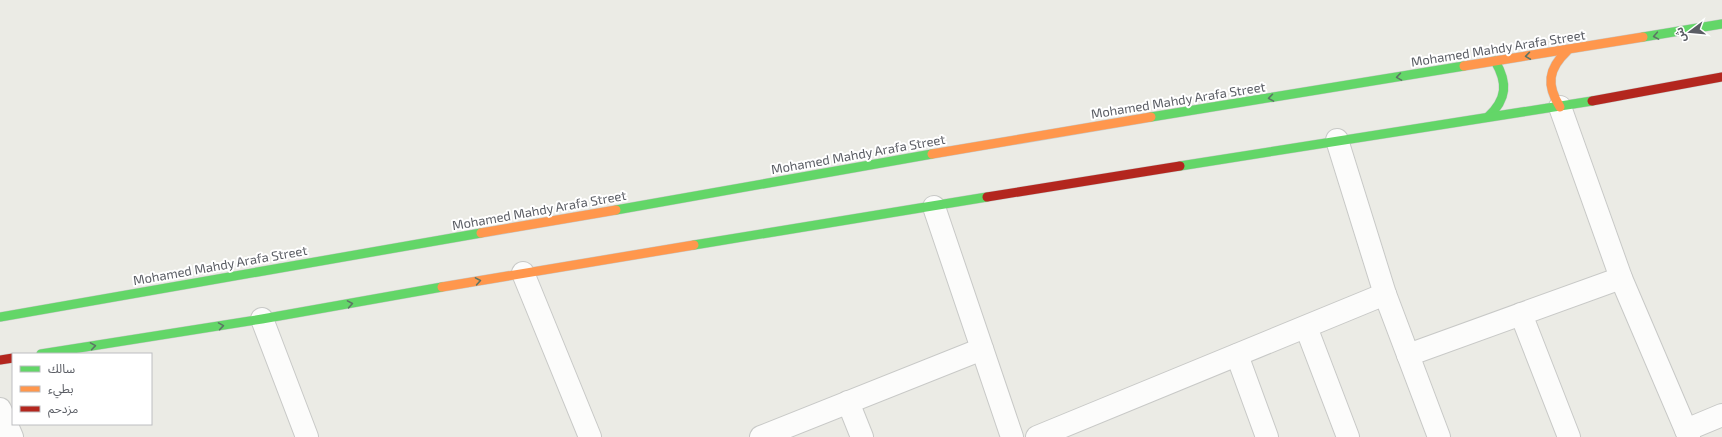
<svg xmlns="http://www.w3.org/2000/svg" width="1722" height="437" viewBox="0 0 1722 437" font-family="'Exo 2','Noto Sans Arabic',sans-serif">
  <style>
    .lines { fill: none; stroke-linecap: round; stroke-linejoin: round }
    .street-casing { stroke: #c8c9c7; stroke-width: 24 }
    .fast-casing { stroke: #c8cac9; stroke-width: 10 }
    .slow-casing { stroke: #c8cac9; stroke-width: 10 }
    .jam-casing { stroke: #c8cac9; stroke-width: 10 }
    .street { stroke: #fcfcfb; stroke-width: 22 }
    .fast { stroke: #63d668; stroke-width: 9 }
    .slow { stroke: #ff974d; stroke-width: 9 }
    .jam { stroke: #b3261e; stroke-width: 9 }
    .oneway { stroke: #5c7565 }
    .labels { text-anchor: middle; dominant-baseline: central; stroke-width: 4; stroke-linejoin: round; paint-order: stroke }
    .street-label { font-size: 13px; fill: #5a5d64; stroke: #fff }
  </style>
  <rect width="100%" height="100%" fill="#ebebe5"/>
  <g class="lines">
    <!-- street casing -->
    <g class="street-casing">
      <g id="street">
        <polyline points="1560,107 1621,278 1689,437"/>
        <polyline points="1337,140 1385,294 1439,437"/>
        <polyline points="934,207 1012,437"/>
        <polyline points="523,273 590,437"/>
        <polyline points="1521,314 1569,437"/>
        <polyline points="262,319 307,437"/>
        <polyline points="1306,327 1348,437"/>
        <polyline points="1237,355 1267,437"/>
        <polyline points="1408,355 1621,278"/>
        <polyline points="848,402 862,437"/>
        <polyline points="0,409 12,437"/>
        <polyline points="1686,430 1722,415"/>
        <polyline points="761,437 982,349"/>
        <polyline points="1037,437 1385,294"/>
      </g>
    </g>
    <!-- fast casing -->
    <g class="fast-casing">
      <g id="fast">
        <polyline points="1643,37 1722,24"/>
        <polyline points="1151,117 1464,66"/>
        <path d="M1488,117C1507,99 1508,83 1495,61"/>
        <polyline points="1180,166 1592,101"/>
        <polyline points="616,210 932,154"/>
        <polyline points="694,245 987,197"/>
        <polyline points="0,317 481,233"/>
        <polyline points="41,354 262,319 442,287"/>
      </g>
    </g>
    <!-- slow casing -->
    <g class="slow-casing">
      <g id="slow">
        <polyline points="1464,66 1643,37"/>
        <path d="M1560,107C1546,85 1548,69 1567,51"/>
        <polyline points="932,154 1151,117"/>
        <polyline points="481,233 616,210"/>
        <polyline points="442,287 694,245"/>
      </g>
    </g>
    <!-- jam casing -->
    <g class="jam-casing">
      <g id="jam">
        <polyline points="1592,101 1722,77"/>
        <polyline points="987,197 1180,166"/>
        <polyline points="0,360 13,358"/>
      </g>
    </g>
    <!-- street -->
    <use href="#street" class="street"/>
    <!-- fast -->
    <use href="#fast" class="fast"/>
    <!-- slow -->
    <use href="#slow" class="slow"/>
    <!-- jam -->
    <use href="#jam" class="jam"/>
  </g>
  <!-- one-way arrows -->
  <defs><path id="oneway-chevron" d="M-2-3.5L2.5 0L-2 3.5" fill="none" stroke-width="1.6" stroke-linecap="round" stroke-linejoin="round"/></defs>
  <g class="oneway">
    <use href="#oneway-chevron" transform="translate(1656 36) rotate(170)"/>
    <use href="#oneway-chevron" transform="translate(1528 56) rotate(172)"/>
    <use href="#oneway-chevron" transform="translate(1399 77) rotate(171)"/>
    <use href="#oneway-chevron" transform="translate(1271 98) rotate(171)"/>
    <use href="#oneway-chevron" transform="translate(478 281) rotate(-10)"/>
    <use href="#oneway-chevron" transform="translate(350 304) rotate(-10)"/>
    <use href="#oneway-chevron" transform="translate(221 326) rotate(-9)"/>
    <use href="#oneway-chevron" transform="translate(93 346) rotate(-9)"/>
  </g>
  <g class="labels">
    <!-- street labels -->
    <g class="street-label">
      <text transform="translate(1498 48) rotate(-9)">Mohamed Mahdy Arafa Street</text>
      <text transform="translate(1178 100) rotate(-9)">Mohamed Mahdy Arafa Street</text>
      <text transform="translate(858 154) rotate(-10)">Mohamed Mahdy Arafa Street</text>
      <text transform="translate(539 210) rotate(-10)">Mohamed Mahdy Arafa Street</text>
      <text transform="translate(220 265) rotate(-10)">Mohamed Mahdy Arafa Street</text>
    </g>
  </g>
  <!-- legend -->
  <rect x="12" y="353" width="140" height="72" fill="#ffffff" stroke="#bdbec1"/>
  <rect x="20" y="366" width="20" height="6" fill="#63d668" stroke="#bdbec1"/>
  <text x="48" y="373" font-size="12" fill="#5a5d64">سالك</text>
  <rect x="20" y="386" width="20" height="6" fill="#ff974d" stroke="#bdbec1"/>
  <text x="48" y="393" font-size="12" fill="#5a5d64">بطيء</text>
  <rect x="20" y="406" width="20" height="6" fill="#b3261e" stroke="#bdbec1"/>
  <text x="48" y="413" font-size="12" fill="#5a5d64">مزدحم</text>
  <!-- north arrow -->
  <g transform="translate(1690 32) rotate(254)" stroke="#ffffff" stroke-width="3" paint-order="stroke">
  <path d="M0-3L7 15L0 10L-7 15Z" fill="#5a5d64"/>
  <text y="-6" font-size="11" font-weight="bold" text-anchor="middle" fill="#5a5d64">ش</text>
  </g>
</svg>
